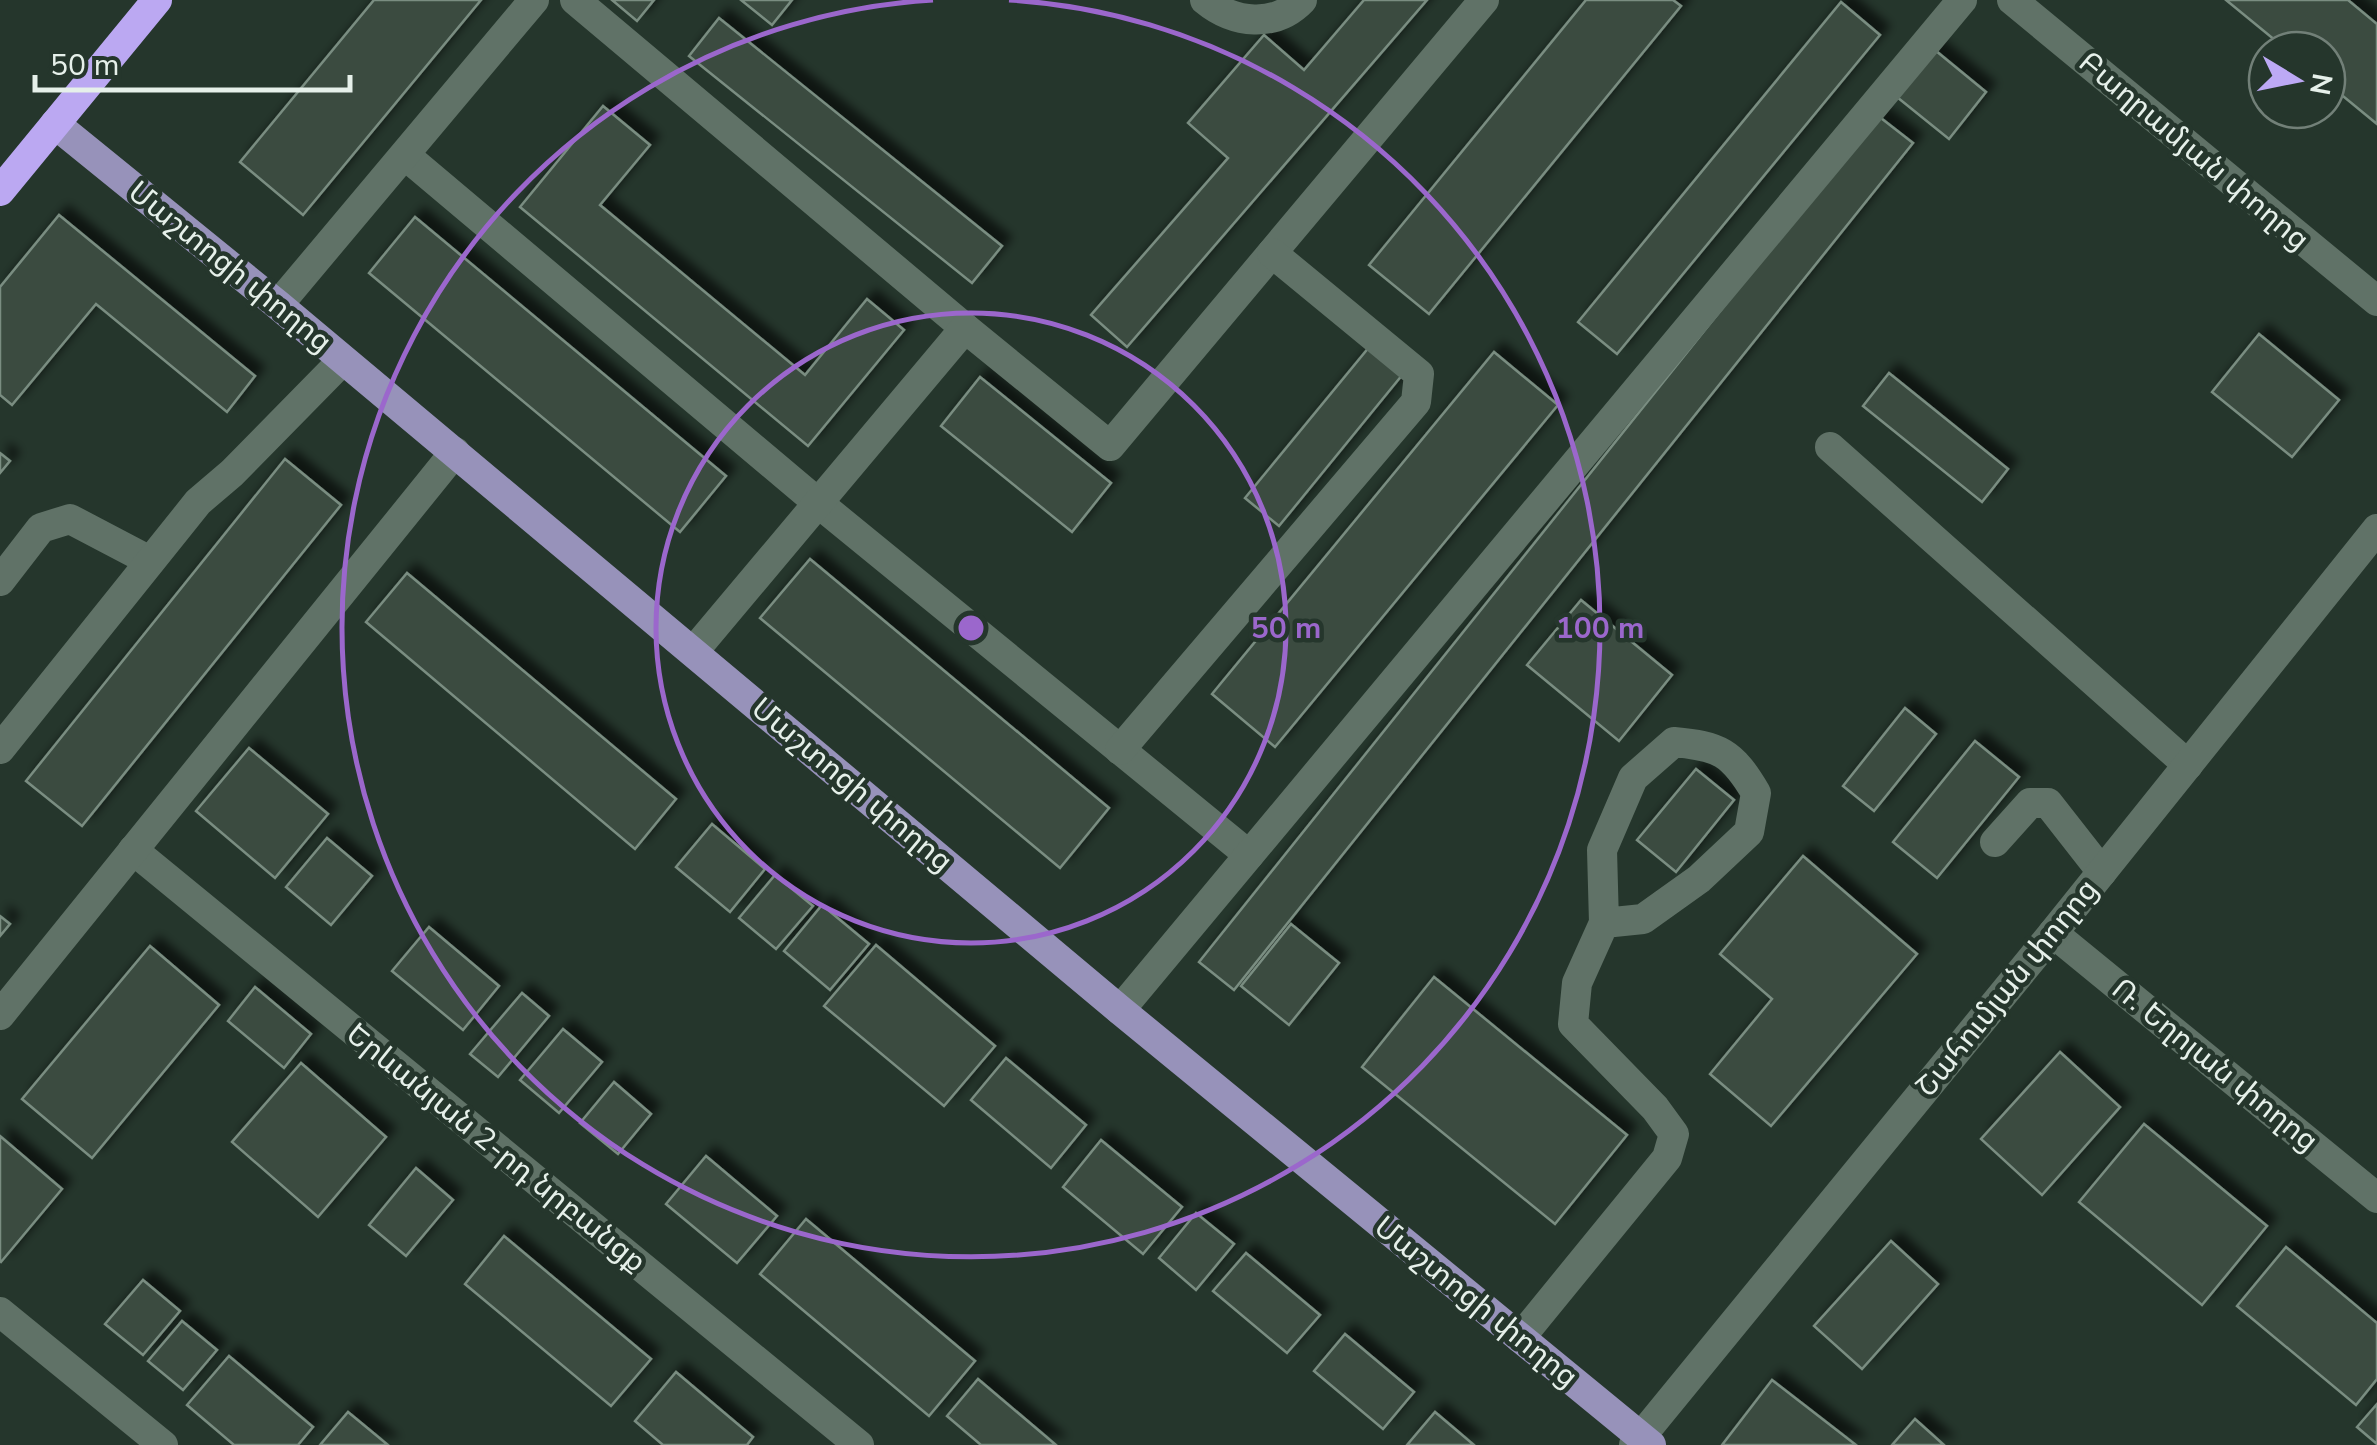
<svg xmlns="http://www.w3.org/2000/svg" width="2377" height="1445" viewBox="0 0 2377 1445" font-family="'Nunito Sans','Noto Sans Armenian',sans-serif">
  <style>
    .building { fill: #3a4b41; stroke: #7a8d81; stroke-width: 2.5; filter: url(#shadow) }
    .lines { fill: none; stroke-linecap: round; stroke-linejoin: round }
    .minor { stroke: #607267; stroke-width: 30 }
    .major { stroke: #9792ba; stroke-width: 30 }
    .highway { stroke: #bba8f2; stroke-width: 30 }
    .ring { fill: none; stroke: #9b67cc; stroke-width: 5 }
    .labels { text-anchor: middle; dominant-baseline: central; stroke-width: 9; stroke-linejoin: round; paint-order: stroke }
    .street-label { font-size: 30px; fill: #e6f0ea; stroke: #25362c }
    .centre { fill: #9b67cc; stroke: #25362c; stroke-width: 5 }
    .ring-label { font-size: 30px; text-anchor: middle; font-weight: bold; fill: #9b67cc; stroke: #25362c; stroke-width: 9; stroke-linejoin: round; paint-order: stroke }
  </style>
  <defs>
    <filter id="shadow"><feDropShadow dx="9" dy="-9" stdDeviation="5" flood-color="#0009"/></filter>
  </defs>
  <rect width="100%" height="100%" fill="#25362c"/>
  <!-- building -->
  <g class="building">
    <polygon points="374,0 481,0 303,215 240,162"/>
    <polygon points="612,0 654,0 637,21"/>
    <polygon points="741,0 792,0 772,25"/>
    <polygon points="1364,0 1427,0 1127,347 1091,315 1228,158 1188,123 1264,35 1304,70"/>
    <polygon points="1586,0 1673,0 1681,6 1429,314 1369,265"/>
    <polygon points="2226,0 2348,0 2377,24 2377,124 2327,83 2327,50 2287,50"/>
    <polygon points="1841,2 1880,35 1617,354 1578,322"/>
    <polygon points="719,18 1002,246 972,283 689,56"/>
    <polygon points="1930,46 1986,92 1949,139 1892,93"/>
    <polygon points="603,106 650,145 600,205 805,375 867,299 904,330 808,446 520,207"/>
    <polygon points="1877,115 1913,143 1234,990 1199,962"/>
    <polygon points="59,215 255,376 227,412 96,304 12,405 0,395 0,287"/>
    <polygon points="415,217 726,476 680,532 369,273"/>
    <polygon points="2259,334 2339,400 2292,457 2212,392"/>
    <polygon points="1370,346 1403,374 1279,526 1245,498"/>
    <polygon points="1494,352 1558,405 1275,747 1212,694"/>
    <polygon points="1889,373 2008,469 1982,502 1863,406"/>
    <polygon points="980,377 1111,483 1072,532 941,426"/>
    <polygon points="0,453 10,461 0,473"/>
    <polygon points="285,459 341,505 82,826 26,781"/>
    <polygon points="810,559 1109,808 1060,868 760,618"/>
    <polygon points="407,573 676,799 635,849 366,622"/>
    <polygon points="1581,600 1672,675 1619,741 1527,665"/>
    <polygon points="1905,708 1936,734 1874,811 1843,786"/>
    <polygon points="1975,741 2019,777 1937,878 1893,842"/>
    <polygon points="249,748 328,814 275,878 196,811"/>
    <polygon points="1696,769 1734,800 1676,872 1637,840"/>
    <polygon points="712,824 765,869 730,912 676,867"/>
    <polygon points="327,838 372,876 331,925 286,887"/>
    <polygon points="1803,856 1917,954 1771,1126 1710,1074 1772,999 1720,954"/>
    <polygon points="775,875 813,906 776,949 739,918"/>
    <polygon points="822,905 869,944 830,990 784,951"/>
    <polygon points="0,916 10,924 0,936"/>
    <polygon points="1291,924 1339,963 1289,1025 1241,986"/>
    <polygon points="429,927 499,986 463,1030 392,971"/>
    <polygon points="876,945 995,1046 944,1106 824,1006"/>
    <polygon points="150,946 219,1005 92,1158 22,1099"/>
    <polygon points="1434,977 1627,1135 1555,1224 1362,1067"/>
    <polygon points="255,987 311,1034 284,1068 228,1021"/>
    <polygon points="522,993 549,1016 498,1077 470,1054"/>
    <polygon points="563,1029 602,1062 559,1113 520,1080"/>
    <polygon points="2060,1052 2120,1107 2042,1195 1981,1139"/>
    <polygon points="1006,1058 1086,1125 1051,1168 971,1100"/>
    <polygon points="301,1063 386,1137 318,1217 232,1142"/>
    <polygon points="614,1082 651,1114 618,1154 580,1123"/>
    <polygon points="2144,1124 2267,1226 2202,1305 2079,1202"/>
    <polygon points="0,1136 62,1189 1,1262 0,1261"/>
    <polygon points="1101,1140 1182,1207 1143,1254 1063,1187"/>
    <polygon points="706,1156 777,1216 737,1263 666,1204"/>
    <polygon points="416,1168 453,1200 406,1256 369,1225"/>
    <polygon points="1196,1213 1234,1244 1196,1290 1159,1258"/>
    <polygon points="806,1219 975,1361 929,1416 760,1274"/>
    <polygon points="504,1236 651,1359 611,1406 465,1284"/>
    <polygon points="1891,1241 1938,1284 1862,1369 1814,1326"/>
    <polygon points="2286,1247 2377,1323 2377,1379 2356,1405 2237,1306"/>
    <polygon points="1246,1253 1320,1315 1287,1353 1213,1291"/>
    <polygon points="143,1280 180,1311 143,1355 105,1324"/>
    <polygon points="182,1321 217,1350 183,1390 148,1361"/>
    <polygon points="1345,1334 1414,1392 1383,1429 1314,1371"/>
    <polygon points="229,1356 313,1427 298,1445 234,1445 187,1405"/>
    <polygon points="676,1372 753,1437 747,1445 663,1445 635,1421"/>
    <polygon points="978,1379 1056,1445 981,1445 947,1416"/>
    <polygon points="1772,1380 1856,1445 1722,1445"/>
    <polygon points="2377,1404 2377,1444 2357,1427"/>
    <polygon points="348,1412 388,1445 320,1445"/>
    <polygon points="1435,1412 1474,1445 1407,1445"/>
    <polygon points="1915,1419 1944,1445 1892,1445"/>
  </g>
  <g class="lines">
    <!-- minor -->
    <g class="minor">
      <polyline points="575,0 965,328"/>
      <path d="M1205,0C1234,24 1275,28 1302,0"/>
      <polyline points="2012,0 2377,301"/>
      <polyline points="406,156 817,502 1249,855"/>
      <polyline points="278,305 534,0"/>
      <polyline points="1830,447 2188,765"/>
      <polyline points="0,581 41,528 70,519 150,561"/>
      <polyline points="693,652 965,328 1110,446 1484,0"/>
      <polyline points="0,749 198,502 232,473 343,360"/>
      <polyline points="1120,750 1416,402 1419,374 1272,253"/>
      <polyline points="1995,842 2030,803 2048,803 2102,872"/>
      <polyline points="133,850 859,1445"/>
      <polyline points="2053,933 2377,1198"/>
      <polyline points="1120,1010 1962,0"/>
      <polyline points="0,1015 455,452"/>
      <polyline points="0,1312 163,1445"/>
      <path d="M1520,1338L1667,1158L1674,1134L1655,1108L1573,1024L1577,983L1604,923L1602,850L1633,778L1674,742C1719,746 1732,752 1756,793L1749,832L1699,879L1643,919L1604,923"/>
      <polyline points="1634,1445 2053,933 2377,529"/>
    </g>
    <!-- major -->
    <polyline class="major" points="55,124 278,305 1120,1010 1651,1445"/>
    <!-- highway -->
    <polyline class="highway" points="0,191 157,0"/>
  </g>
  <!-- distance rings -->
  <g class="ring">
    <circle cx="971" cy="628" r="315"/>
    <path d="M1009 0A629 629 0 1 1 933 0"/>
  </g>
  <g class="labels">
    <!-- street labels -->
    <g class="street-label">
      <text transform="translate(2194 151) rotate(40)">Բաղրամյան փողոց</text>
      <text transform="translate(230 267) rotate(39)">Մաշտոցի փողոց</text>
      <text transform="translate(852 785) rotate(40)">Մաշտոցի փողոց</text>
      <text transform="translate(2007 988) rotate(-51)">Շահումյան փողոց</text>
      <text transform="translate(2215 1065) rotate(39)">Ռ. Եղոյան փողոց</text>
      <text transform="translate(496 1148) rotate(39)">Երևանյան 2-րդ նրբանցք</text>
      <text transform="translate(1476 1302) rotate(39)">Մաշտոցի փողոց</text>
    </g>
  </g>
  <circle cx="971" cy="628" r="15" class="centre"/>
  <g class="ring-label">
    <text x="1286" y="638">50 m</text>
    <text x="1600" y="638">100 m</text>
  </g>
  <!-- north arrow -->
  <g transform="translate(2297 80) rotate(100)"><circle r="48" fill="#25362c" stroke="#728078" stroke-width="2.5"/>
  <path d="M0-8L18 38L0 25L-18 38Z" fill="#bda9f5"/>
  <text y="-15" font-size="28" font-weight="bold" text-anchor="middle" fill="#e6f0ea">N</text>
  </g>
  <!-- scale -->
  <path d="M35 75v15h315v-15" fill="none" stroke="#e6f0ea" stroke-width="5"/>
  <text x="50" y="75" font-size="30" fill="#e6f0ea" stroke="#25362c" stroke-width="8" paint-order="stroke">50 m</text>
</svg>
